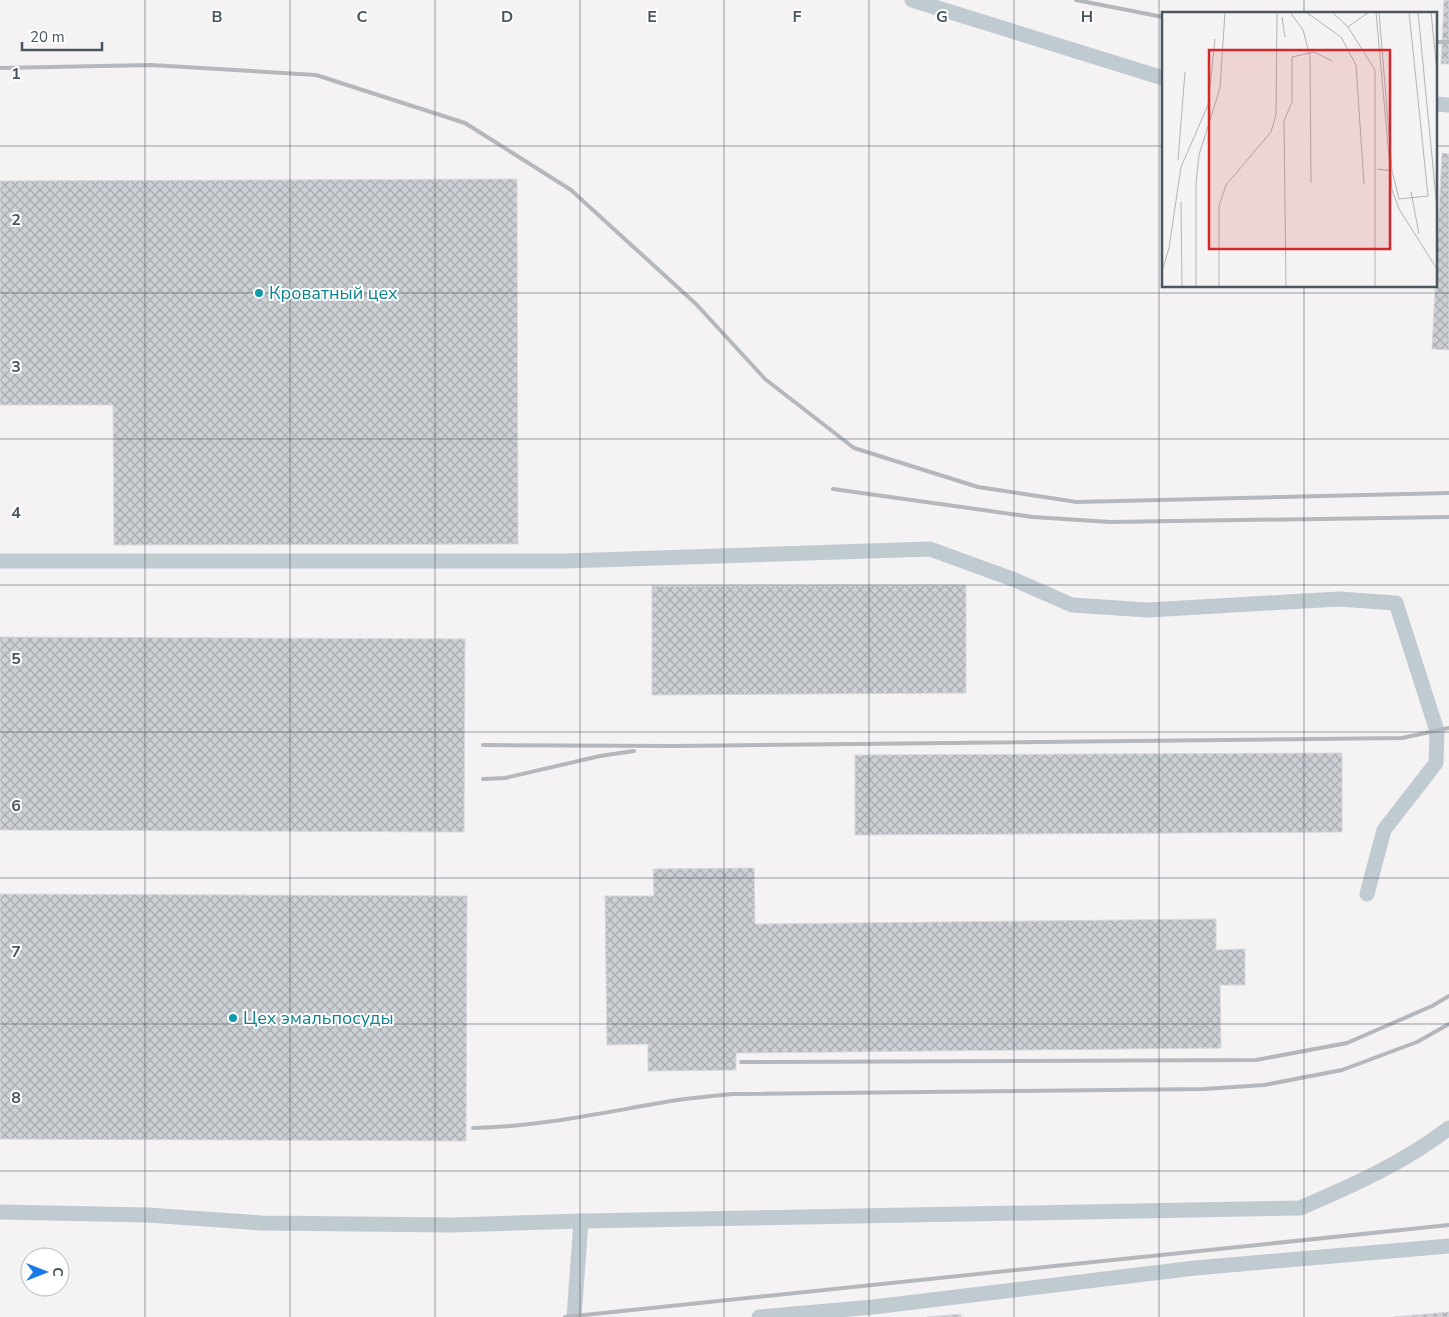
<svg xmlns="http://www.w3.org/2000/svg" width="1449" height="1317" viewBox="0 0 1449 1317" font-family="'Nunito Sans',sans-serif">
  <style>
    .building { fill: url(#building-cross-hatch); stroke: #d6d8dd }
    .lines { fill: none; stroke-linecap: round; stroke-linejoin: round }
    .lane { stroke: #c0cad1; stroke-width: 15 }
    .rail { stroke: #b4b7bc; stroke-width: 4 }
    .grid { fill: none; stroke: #495660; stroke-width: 1; stroke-opacity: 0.55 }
    .culture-dot { fill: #0f9aa8; stroke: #fff; stroke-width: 2 }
    .labels { text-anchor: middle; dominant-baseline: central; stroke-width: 4; stroke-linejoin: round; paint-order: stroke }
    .culture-label { font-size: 18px; fill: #0d838f; stroke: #fff; text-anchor: start }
    .inset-road { fill: none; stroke: #b0b4b8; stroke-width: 1 }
    .view { fill: #d62828; fill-opacity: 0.15; stroke: #d62828; stroke-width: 2.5 }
    .inset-edge { fill: none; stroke: #495660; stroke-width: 2.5 }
    .grid-label { font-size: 16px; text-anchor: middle; font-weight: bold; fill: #495660; stroke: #fff; stroke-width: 4; stroke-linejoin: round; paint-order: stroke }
  </style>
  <defs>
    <pattern id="building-cross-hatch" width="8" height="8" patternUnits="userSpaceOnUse" patternTransform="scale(1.25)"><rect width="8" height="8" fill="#cccfd4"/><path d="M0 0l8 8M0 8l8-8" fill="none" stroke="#a8abaf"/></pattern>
  </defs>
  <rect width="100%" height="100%" fill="#f4f2f2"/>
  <!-- building -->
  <g class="building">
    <polygon points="1444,0 1449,0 1449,64 1441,64"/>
    <polygon points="1442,153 1449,154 1449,350 1432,349"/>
    <polygon points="517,179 518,544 114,545 113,405 0,405 0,181"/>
    <polygon points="966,585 966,693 652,695 652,586"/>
    <polygon points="0,637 465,639 464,832 0,830"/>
    <polygon points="1342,753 1342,832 855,835 855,755"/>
    <polygon points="754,868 755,924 1216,919 1216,950 1245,949 1245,985 1220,985 1221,1048 736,1053 736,1070 648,1071 648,1044 607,1045 605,896 654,896 653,869"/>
    <polygon points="0,894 467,896 466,1141 0,1139"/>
    <polygon points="1449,1312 1449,1317 1394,1317"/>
    <polygon points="961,1314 961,1317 927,1317"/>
  </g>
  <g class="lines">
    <!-- lane -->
    <g class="lane">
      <polyline points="912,0 1163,78"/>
      <polyline points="1435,104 1449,105"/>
      <polyline points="0,561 566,561 930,549 1015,580 1072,605 1148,610 1339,599 1396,603 1437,731 1436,763 1384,830 1367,894"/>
      <path d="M0,1212L147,1215L262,1223L453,1225L581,1221L1300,1208C1352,1186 1405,1162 1449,1128"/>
      <polyline points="574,1317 581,1221"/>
      <polyline points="759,1317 873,1307 1195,1268 1449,1246"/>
    </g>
    <!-- rail -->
    <g class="rail">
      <polyline points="1076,0 1163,17"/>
      <polyline points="1435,42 1449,42"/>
      <polyline points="0,68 151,65 316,75 465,123 571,190 696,304 765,379 854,448 978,487 1077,502 1449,493"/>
      <polyline points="833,489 1033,517 1110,522 1449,517"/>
      <polyline points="483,745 676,746 1402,738 1449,728"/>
      <polyline points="483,779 505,778 600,756 634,751"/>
      <polyline points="741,1062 1256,1060 1347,1043 1432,1006 1449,996"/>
      <path d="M473,1128C540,1127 605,1112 671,1101C691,1098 712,1096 732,1094L1204,1089L1264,1085L1342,1070L1417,1042L1449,1024"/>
      <polyline points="565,1317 1449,1225"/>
    </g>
  </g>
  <!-- grid -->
  <path class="grid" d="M145,0V1317M290,0V1317M435,0V1317M580,0V1317M724,0V1317M869,0V1317M1014,0V1317M1159,0V1317M1304,0V14M0,146H1163M1435,146H1449M1304,286V1317M0,293H1449M0,439H1449M0,585H1449M0,732H1449M0,878H1449M0,1024H1449M0,1171H1449"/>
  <!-- markers -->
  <g class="culture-dot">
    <circle cx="259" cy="293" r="5"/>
    <circle cx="233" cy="1018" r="5"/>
  </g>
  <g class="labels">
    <!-- culture labels -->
    <g class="culture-label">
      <text x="269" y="293">Кроватный цех</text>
      <text x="243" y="1018">Цех эмальпосуды</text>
    </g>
  </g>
  <!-- overview -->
  <g transform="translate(1162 12)">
    <rect width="275" height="275" fill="#f4f2f2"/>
    <path class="inset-road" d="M128,0L141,18L148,44L149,171M144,0L179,25L194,53L202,172M170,0L186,15L213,58V275M214,0L230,178L237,197L275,257M217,0L230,159M256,0L275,196M269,0L275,60M120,5L123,25M186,15L207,0M16,148L23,60M215,157L230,159L237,187L266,184L247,0M249,180L257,222M19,190L20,275M0,259L7,236L19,155L46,93L53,27M34,275V171L37,143L58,76L63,0M57,275V194L64,173L109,120L114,103L115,0M124,275L122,109L130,90V45L152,40L170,49"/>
    <path class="view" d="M47,38H228V237H47Z"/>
    <rect width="275" height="275" class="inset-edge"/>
  </g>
  <g class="grid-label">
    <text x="217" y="22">B</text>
    <text x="362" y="22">C</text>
    <text x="507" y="22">D</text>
    <text x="652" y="22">E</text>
    <text x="797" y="22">F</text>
    <text x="942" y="22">G</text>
    <text x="1087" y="22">H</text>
    <text x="16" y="79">1</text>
    <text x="16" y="225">2</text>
    <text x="16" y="372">3</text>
    <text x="16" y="518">4</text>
    <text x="16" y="664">5</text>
    <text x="16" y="811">6</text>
    <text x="16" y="957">7</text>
    <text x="16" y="1103">8</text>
  </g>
  <!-- north arrow -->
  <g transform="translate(45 1272) rotate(90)"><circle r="24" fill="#ffffff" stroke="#b6bbbf"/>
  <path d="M0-4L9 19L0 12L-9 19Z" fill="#1979e8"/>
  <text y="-8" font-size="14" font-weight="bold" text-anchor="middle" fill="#495660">С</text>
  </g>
  <!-- scale -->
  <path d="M22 42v8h80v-8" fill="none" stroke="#495660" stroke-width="2.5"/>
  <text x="30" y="42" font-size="15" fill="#495660" stroke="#ffffff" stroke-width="4" paint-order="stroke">20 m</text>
</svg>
